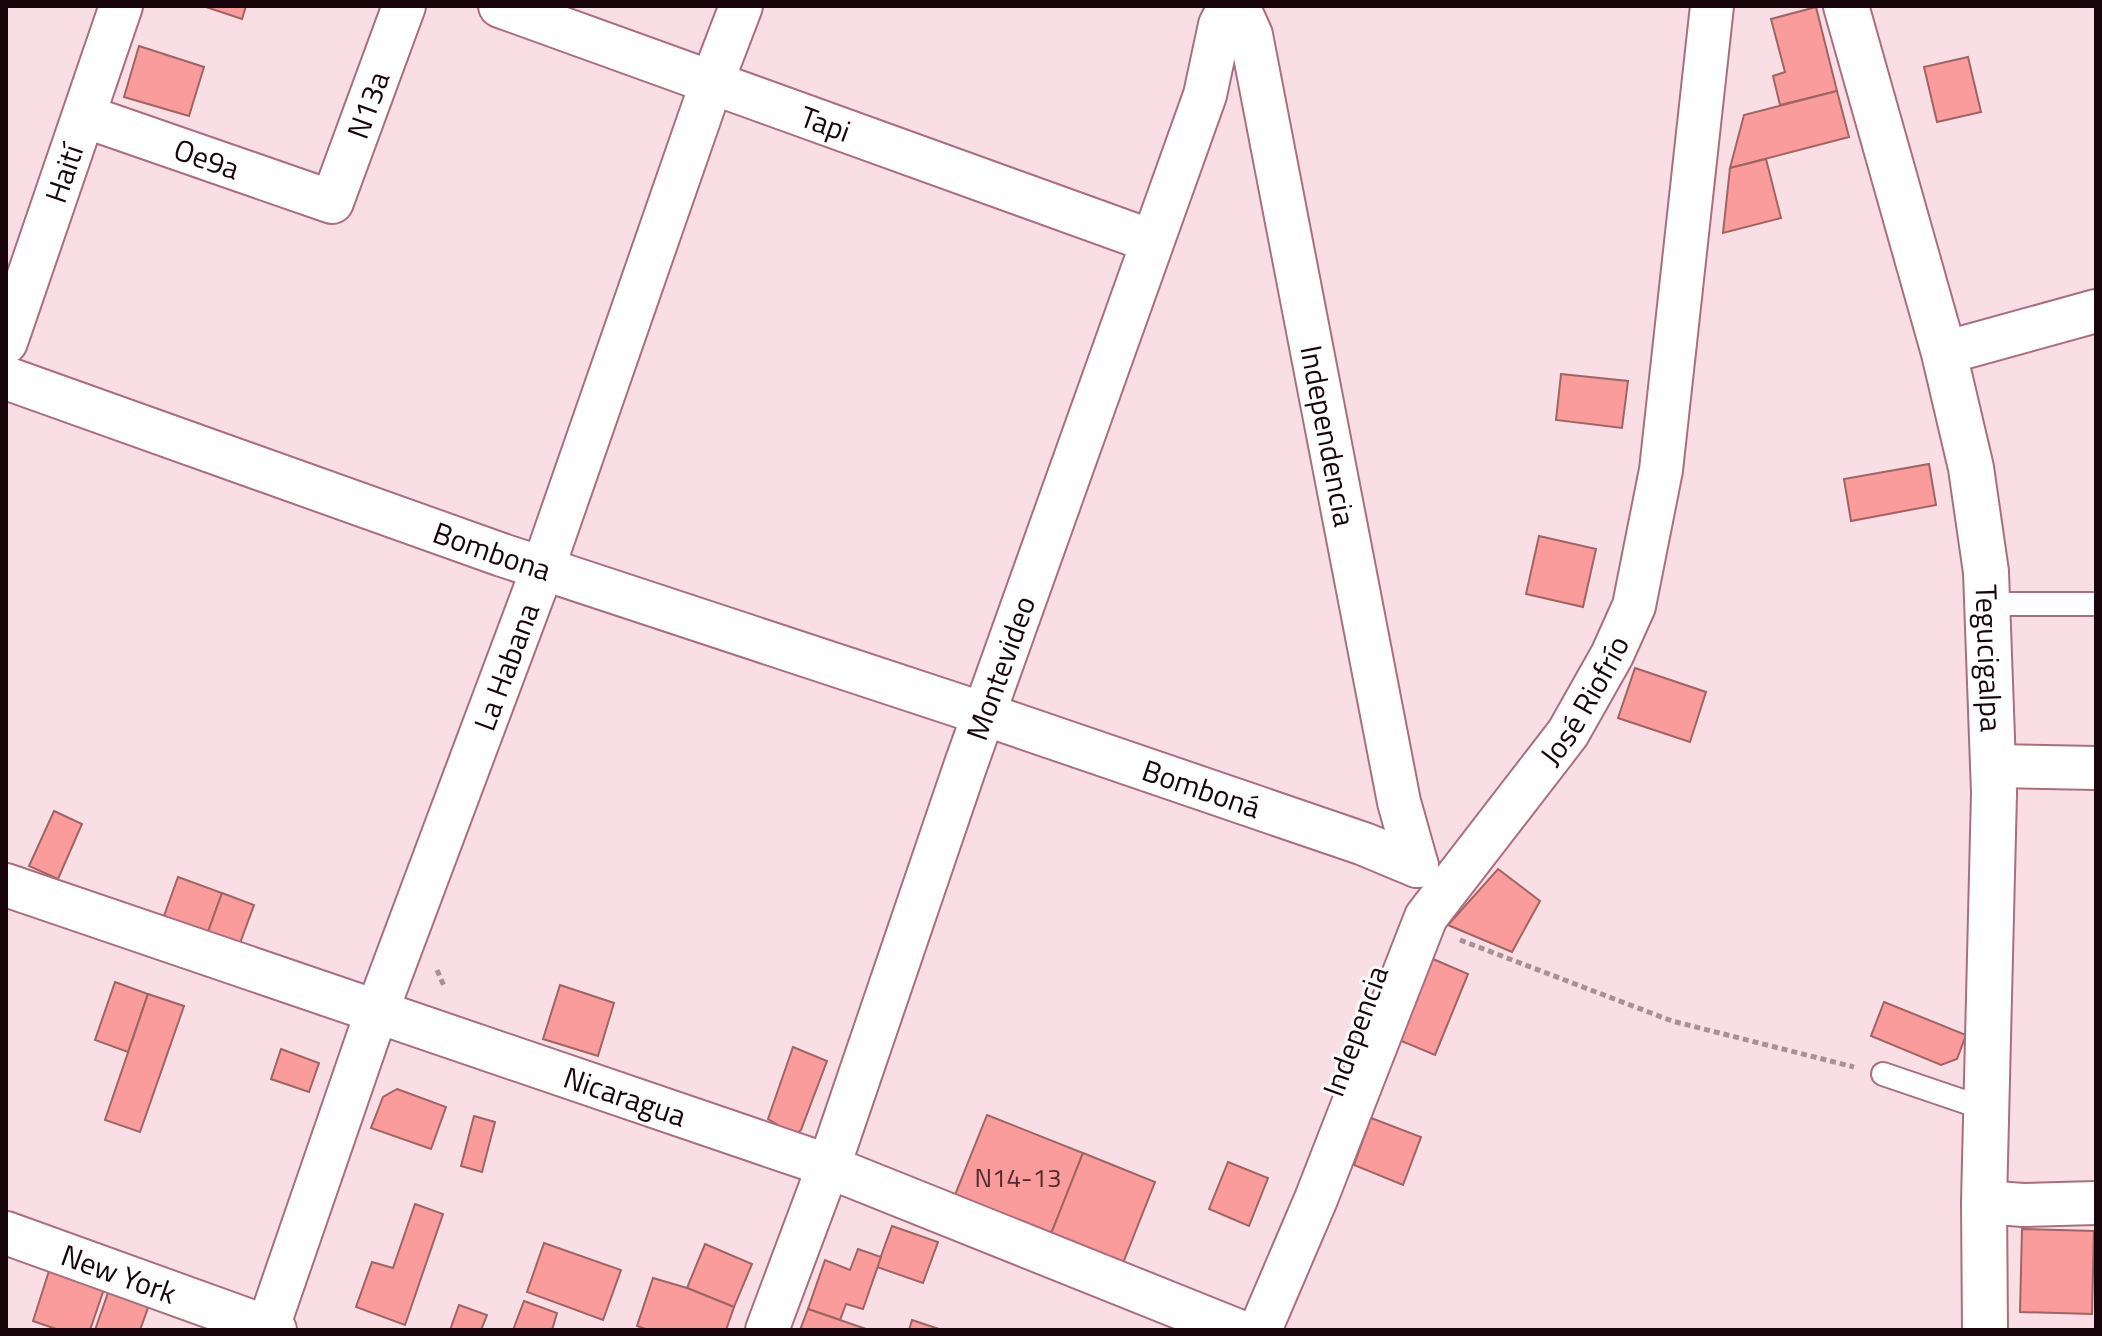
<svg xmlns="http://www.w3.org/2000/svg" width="2102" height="1336" viewBox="0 0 2102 1336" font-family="'Titillium Web',sans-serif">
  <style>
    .building { fill: #fb9c9c; stroke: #9f6464; stroke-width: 2 }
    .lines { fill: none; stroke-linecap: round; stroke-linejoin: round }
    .lane-casing { stroke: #a96f80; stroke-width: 26 }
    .street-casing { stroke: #a96f80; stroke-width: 46 }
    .secondary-casing { stroke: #a96f80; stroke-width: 48 }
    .path { stroke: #a89097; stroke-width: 5; stroke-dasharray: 6 4; stroke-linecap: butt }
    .lane { stroke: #fff; stroke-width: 22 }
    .street { stroke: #fff; stroke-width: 42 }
    .secondary { stroke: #fff; stroke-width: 44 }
    .labels { text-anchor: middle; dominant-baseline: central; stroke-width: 6; stroke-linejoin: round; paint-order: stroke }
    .number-label { font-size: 26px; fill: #512b2f }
    .street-label { font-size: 30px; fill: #18050b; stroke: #fff }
  </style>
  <rect width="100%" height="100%" fill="#f9dee5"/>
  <!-- building -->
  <g class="building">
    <polygon points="203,6 246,6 242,19"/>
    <polygon points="1816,7 1837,91 1780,105 1773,76 1785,72 1771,19"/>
    <polygon points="139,46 204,67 189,116 124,97"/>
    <polygon points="1968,57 1981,112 1937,122 1924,67"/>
    <polygon points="1837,91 1849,137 1730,168 1744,115"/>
    <polygon points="1766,159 1781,218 1723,233 1730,168"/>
    <polygon points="1561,374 1628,381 1622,428 1556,420"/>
    <polygon points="1929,464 1936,505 1851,521 1844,479"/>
    <polygon points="1539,536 1596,549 1583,607 1526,594"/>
    <polygon points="1635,668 1706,692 1690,742 1618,718"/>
    <polygon points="54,811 82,824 58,879 29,866"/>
    <polygon points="1498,869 1540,901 1512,952 1448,925"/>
    <polygon points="178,877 222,893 204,943 160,927"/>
    <polygon points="222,893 254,905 236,954 204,943"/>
    <polygon points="1433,959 1468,974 1435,1055 1399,1040"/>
    <polygon points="115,982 148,994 128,1052 95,1040"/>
    <polygon points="560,985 614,1003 598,1056 543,1039"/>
    <polygon points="148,994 184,1006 140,1132 105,1120"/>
    <polygon points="1884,1002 1966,1035 1957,1059 1941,1065 1871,1036"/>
    <polygon points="793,1047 827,1061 801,1130 795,1135 768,1119"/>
    <polygon points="281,1049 319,1063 309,1092 271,1079"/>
    <polygon points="397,1089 446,1107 431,1149 371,1128 383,1097"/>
    <polygon points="987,1115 1083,1153 1049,1239 953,1200"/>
    <polygon points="474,1116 495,1122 482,1172 461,1166"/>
    <polygon points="1371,1118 1421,1137 1403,1185 1354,1165"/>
    <polygon points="1083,1153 1155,1182 1121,1268 1049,1239"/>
    <polygon points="1228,1162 1268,1178 1249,1226 1209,1209"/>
    <polygon points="415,1204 443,1214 405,1325 356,1307 372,1262 393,1268"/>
    <polygon points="892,1226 938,1242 923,1283 877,1267"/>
    <polygon points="2022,1229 2094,1231 2092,1314 2020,1312"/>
    <polygon points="544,1243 621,1270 603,1320 527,1292"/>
    <polygon points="705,1244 752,1264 734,1307 687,1288"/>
    <polygon points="858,1249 881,1257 863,1309 846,1304 840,1320 808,1309 825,1260 850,1270"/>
    <polygon points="49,1271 104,1289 90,1330 59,1330 33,1321"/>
    <polygon points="653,1278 687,1288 734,1307 726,1330 648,1330 637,1326"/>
    <polygon points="109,1290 149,1305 140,1330 95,1330"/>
    <polygon points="524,1301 557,1313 552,1330 513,1330"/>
    <polygon points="459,1305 487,1315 481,1330 450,1330"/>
    <polygon points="808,1309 840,1320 869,1330 800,1330"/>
    <polygon points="912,1320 942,1330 909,1330"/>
  </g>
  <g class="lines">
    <!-- lane casing -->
    <g class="lane-casing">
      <g id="lane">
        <polyline points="1988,604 2096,604"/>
        <polyline points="1883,1074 1986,1109"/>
      </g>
    </g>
    <!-- street casing -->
    <g class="street-casing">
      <g id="street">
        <path id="s1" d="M500,6L1151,241"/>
        <path id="s2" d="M1238,6L1251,35L1399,802L1417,866"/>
        <path id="s3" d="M84,116L332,202L404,6"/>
        <path id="s4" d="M6,342L121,6"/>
        <polyline points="1944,353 2096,311"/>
        <path id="s5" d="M6,378L502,555L984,714L1364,844L1417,866"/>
        <polyline points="1993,766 2096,768"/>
        <path id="s6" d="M6,885L809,1159L1236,1330"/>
        <polyline points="1984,1202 2023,1205 2096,1203"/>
        <path id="s7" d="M6,1233L275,1330"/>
        <path id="s8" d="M268,1327L377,1011L543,568L712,82L741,6"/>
        <path id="s9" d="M767,1330L834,1151L966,764L1205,95L1220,25L1230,6"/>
        <path id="s10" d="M1260,1330L1316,1199L1426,917L1568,733L1612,655L1634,606L1661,470L1712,6"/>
      </g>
    </g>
    <!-- secondary casing -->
    <g class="secondary-casing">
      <g id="secondary">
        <path id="s11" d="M1846,6L1944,353L1971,468L1986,572L1994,793L1984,1202L1985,1330"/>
      </g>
    </g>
    <!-- path -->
    <g class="path">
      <polyline points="1460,940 1672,1021 1854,1067"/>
      <polyline points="437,970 444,986"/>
    </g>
    <!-- lane -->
    <use href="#lane" class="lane"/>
    <!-- street -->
    <use href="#street" class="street"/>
    <!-- secondary -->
    <use href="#secondary" class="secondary"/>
  </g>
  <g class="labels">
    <!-- number labels -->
    <g class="number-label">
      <text x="1018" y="1177">N14-13</text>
    </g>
    <!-- street labels -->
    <g class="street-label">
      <text stroke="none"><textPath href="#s3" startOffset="366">N13a</textPath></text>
      <text stroke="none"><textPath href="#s1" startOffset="346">Tapi</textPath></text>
      <text stroke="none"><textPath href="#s3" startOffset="130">Oe9a</textPath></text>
      <text stroke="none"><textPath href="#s4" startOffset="178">Haití</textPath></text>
      <text stroke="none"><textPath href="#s2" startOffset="440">Independencia</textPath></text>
      <text stroke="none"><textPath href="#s5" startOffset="516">Bombona</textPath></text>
      <text stroke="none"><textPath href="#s11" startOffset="670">Tegucigalpa</textPath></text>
      <text stroke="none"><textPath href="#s8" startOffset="702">La Habana</textPath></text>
      <text stroke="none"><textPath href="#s9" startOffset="702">Montevideo</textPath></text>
      <text stroke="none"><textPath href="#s10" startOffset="714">José Riofrío</textPath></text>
      <text stroke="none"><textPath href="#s5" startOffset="1264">Bomboná</textPath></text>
      <text transform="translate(1355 1031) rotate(-70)">Indepencia</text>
      <text stroke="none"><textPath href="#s6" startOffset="654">Nicaragua</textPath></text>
      <text stroke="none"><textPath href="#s7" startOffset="120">New York</textPath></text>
    </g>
  </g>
  <!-- border -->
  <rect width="2102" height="1336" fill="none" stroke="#18050b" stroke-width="16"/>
</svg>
